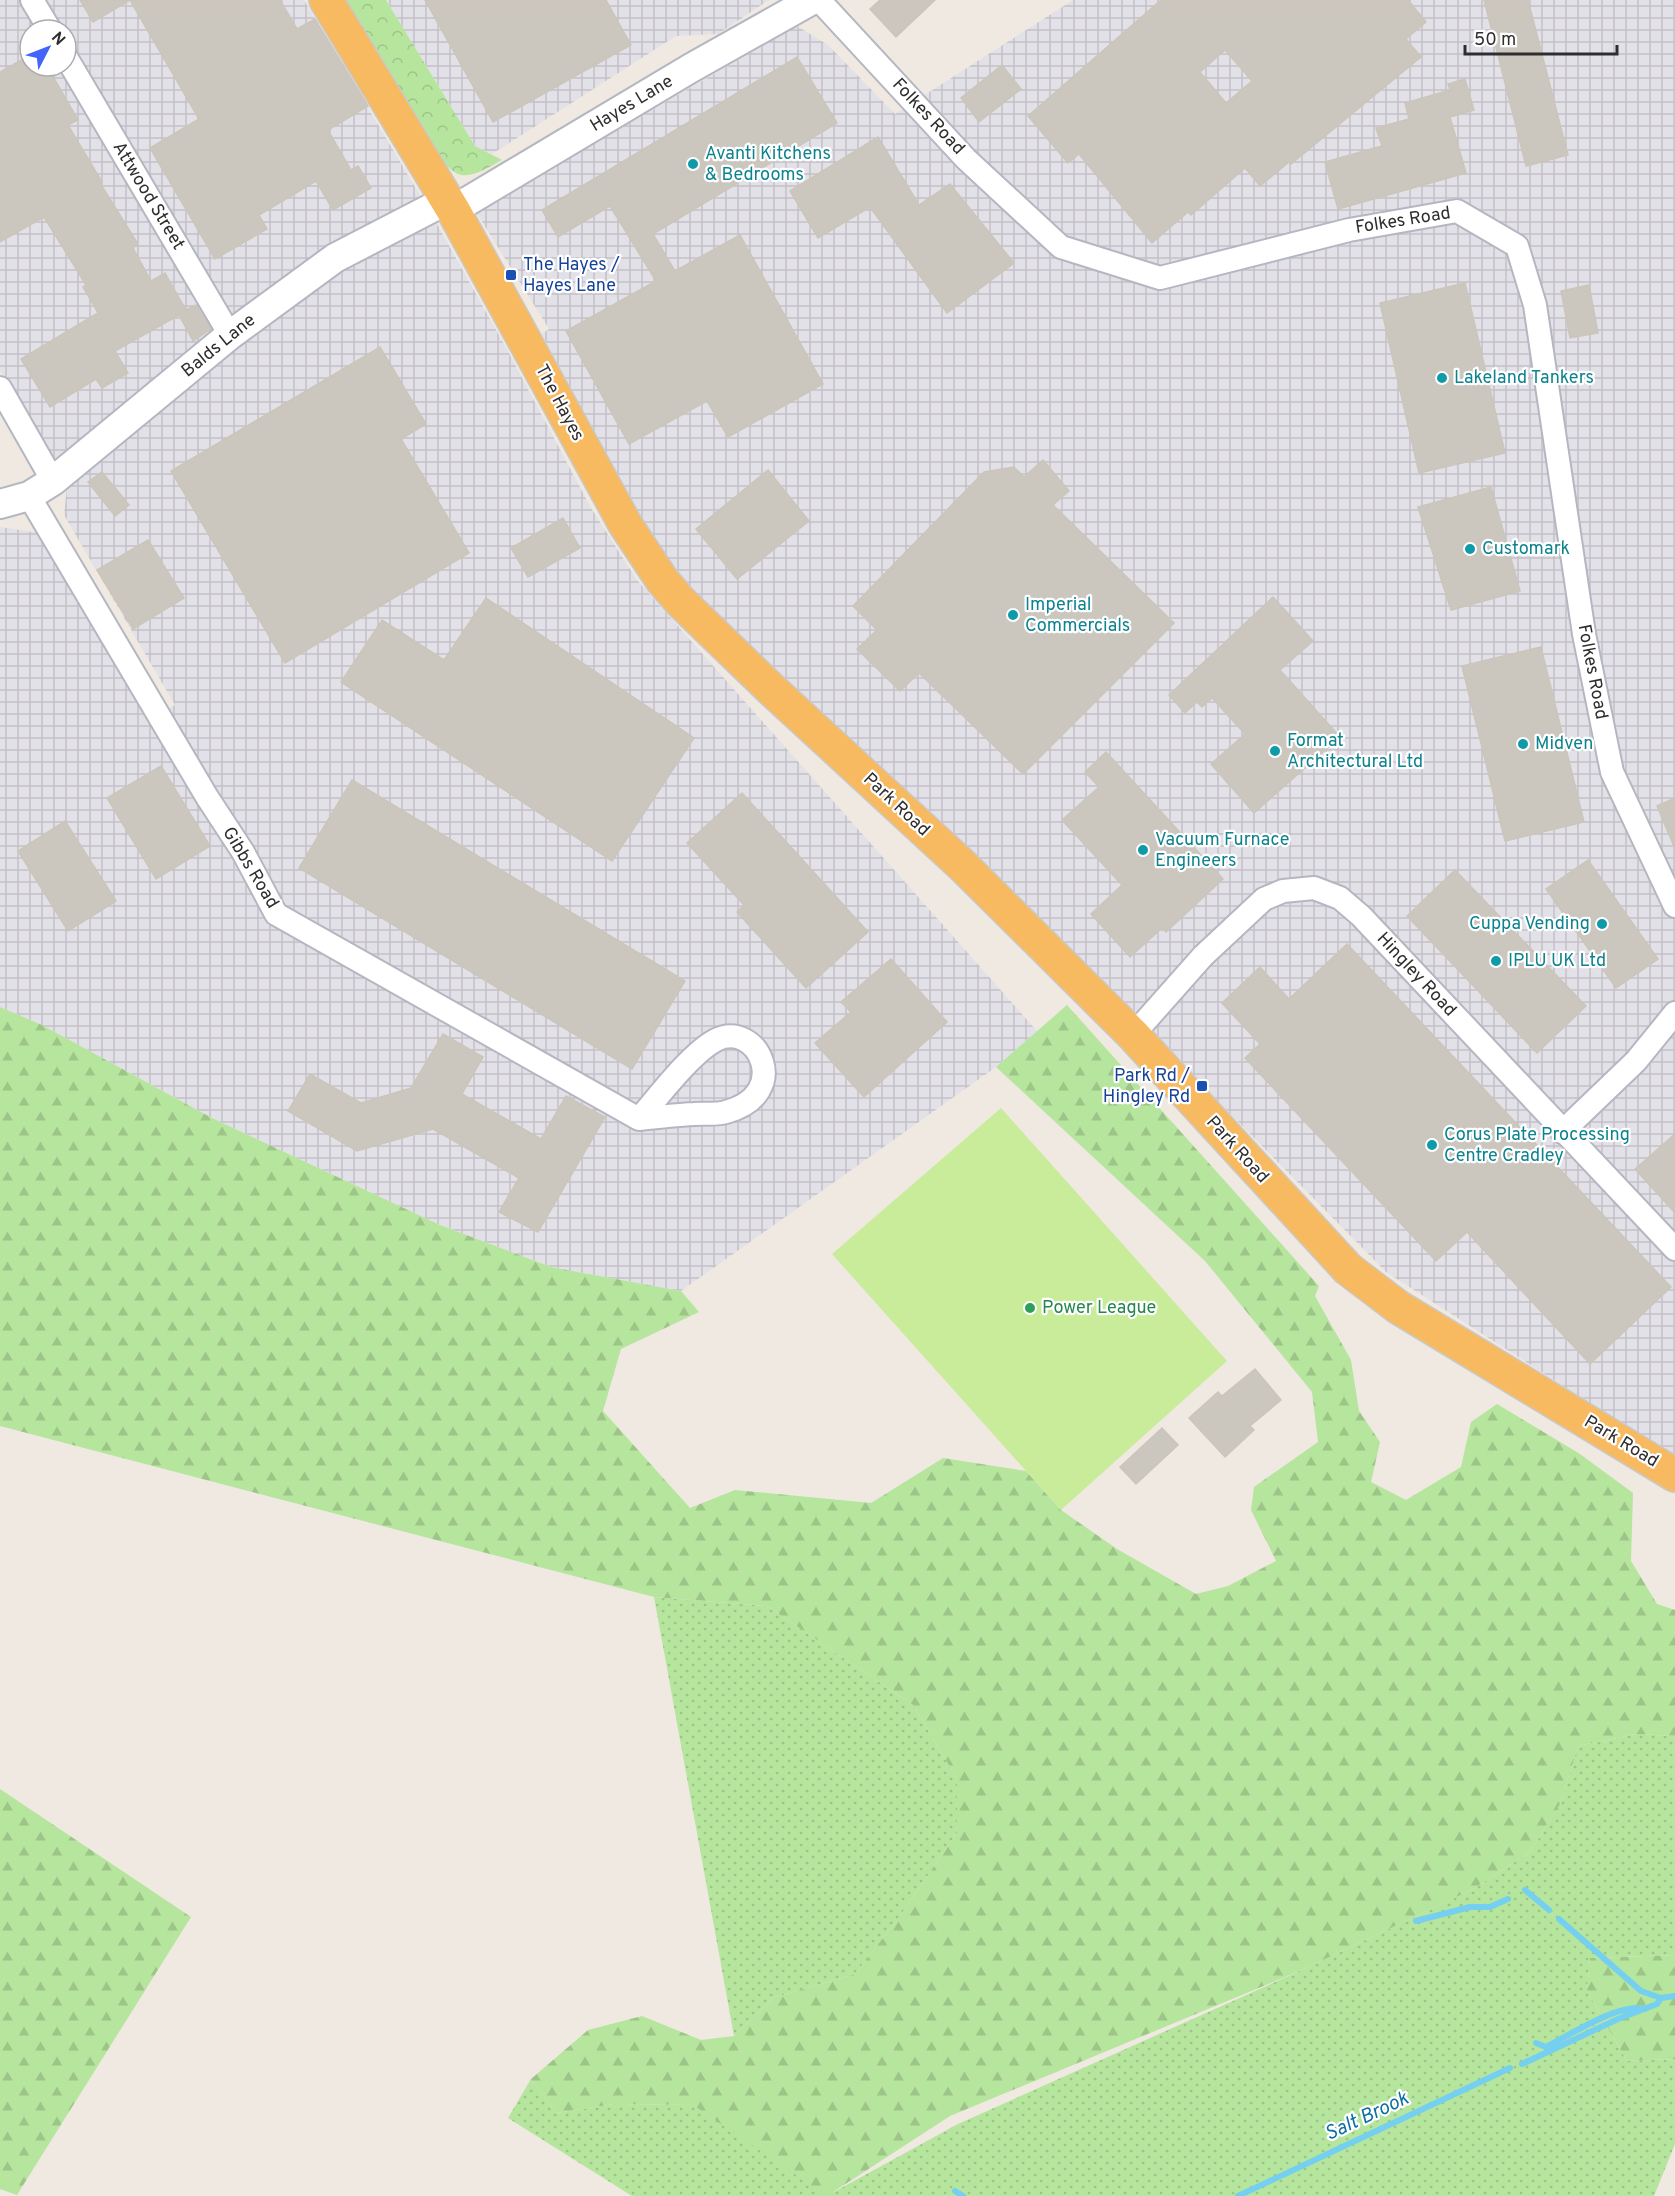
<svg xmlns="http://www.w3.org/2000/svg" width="1675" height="2196" viewBox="0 0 1675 2196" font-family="Overpass,sans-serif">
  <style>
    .industrial { fill: url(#industrial-grid); fill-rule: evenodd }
    .grass { fill: url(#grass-dots) }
    .forest { fill: url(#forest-firs) }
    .park { fill: url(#park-crowns) }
    .pitch { fill: #c9ec9a }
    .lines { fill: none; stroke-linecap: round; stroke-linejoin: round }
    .stream { stroke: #75cff0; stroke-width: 6 }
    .building { fill: #cbc7bf; stroke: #cbc5ba; stroke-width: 1.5; fill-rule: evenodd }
    .minor-casing { stroke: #b4b7c1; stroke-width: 26 }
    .tertiary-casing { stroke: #b4b7c1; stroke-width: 32 }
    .trunk-casing { stroke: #c9c9c9; stroke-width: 36 }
    .minor { stroke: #fff; stroke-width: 22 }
    .tertiary { stroke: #fff; stroke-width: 28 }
    .trunk { stroke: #f8ba60; stroke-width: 33 }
    .culture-dot { fill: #0f9aa8; stroke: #fff; stroke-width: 2 }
    .transit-dot { fill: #1a4fb4; stroke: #fff; stroke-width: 2 }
    .leisure-dot { fill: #2e9e5b; stroke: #fff; stroke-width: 2 }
    .labels { text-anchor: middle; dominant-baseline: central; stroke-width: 4.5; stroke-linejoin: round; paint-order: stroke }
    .street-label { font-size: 18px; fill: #2e2e2e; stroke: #fff }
    .culture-label { font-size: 18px; fill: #0d838f; stroke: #fff; text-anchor: start }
    .transit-label { font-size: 18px; fill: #164399; stroke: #fff; text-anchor: start }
    .leisure-label { font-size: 18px; fill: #27864d; stroke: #fff; text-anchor: start }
    .water-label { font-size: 20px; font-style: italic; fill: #0d6fa3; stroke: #fff }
  </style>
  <defs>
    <pattern id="industrial-grid" width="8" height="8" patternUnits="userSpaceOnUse" patternTransform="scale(1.5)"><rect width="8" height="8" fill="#e3e1e8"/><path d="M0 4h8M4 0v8" fill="none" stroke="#c3c1c7"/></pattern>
    <pattern id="grass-dots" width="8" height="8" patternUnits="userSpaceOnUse" patternTransform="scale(1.5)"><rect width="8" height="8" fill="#b6e59e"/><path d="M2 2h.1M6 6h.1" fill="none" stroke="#9dc588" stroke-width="1.8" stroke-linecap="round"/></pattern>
    <pattern id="forest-firs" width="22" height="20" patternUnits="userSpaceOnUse" patternTransform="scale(1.5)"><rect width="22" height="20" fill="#b6e59e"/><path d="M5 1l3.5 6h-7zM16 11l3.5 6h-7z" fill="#9dc588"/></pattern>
    <pattern id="park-crowns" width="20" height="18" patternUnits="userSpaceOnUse" patternTransform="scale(1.5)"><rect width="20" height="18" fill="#b6e59e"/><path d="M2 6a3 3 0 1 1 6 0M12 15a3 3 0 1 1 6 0" fill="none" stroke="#9dc588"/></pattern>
  </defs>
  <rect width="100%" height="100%" fill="#efe9e1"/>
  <!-- industrial -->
  <g class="industrial">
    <path d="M0,0H304L437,224L510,355L591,508L637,580L1037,1031L996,1067L681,1291L551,1267L440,1225L212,1118L42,1025L0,1007V527L40,533L150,720L175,705L64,515L67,487L0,371ZM30,30H66V66H30Z"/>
    <polygon points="386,0 769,0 718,34 676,36 492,154 475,146"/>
    <polygon points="1073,0 1675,0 1675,1458 1386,1272 1073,954 791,686 686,582 633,510 542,334 549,329 476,212 797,26 828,45 895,114"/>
  </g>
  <!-- grass -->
  <g class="grass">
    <polygon points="654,1597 767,1606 913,1705 957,1779 957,1833 900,1916 855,1974 773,1998 734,2036"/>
    <polygon points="1636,1734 1675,1736 1675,1955 1590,1958 1587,1991 1627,2061 1675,2059 1675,2144 1654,2196 632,2196 508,2118 531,2079 556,2113 614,2104 693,2105 832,2193 958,2124 1302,1970 1473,1889 1530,1852 1560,1804 1578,1746"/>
  </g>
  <!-- forest -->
  <g class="forest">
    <polygon points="1067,1005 1319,1286 1315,1296 1351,1360 1359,1411 1380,1442 1371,1482 1406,1500 1461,1467 1471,1422 1497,1404 1580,1454 1633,1493 1631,1561 1657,1604 1675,1610 1675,1736 1636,1734 1578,1746 1560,1804 1530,1852 1473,1889 1302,1970 950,2116 827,2196 693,2105 614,2104 556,2113 531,2079 588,2030 642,2016 701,2040 734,2036 773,1998 855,1974 900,1916 957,1833 957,1779 913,1705 767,1606 654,1597 0,1426 0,1007 42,1025 212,1118 440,1225 551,1267 681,1291 699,1312 621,1349 603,1411 690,1508 735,1490 871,1503 943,1458 1026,1471 1061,1510 1117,1549 1196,1594 1228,1586 1276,1561 1251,1510 1254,1487 1318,1442 1312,1392 1205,1261 996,1067"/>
    <polygon points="0,1789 191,1917 17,2195 0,2189"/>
    <polygon points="1675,1955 1675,2059 1627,2061 1587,1991 1590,1958"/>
  </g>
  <!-- park -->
  <path class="park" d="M345,0H386L475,146L502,160C490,166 470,181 456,173C430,159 361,32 345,0Z"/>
  <!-- pitch -->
  <polygon class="pitch" points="1001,1108 1227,1361 1061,1510 832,1254"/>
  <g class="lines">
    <!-- stream -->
    <g class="stream">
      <polyline points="1525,1890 1549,1910"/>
      <polyline points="1559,1919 1641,1991 1661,1998"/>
      <polyline points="1416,1921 1470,1907 1490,1907 1508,1899"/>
      <path d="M1536,2043L1546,2047C1570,2035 1620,2002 1645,2009"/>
      <polyline points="1522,2064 1618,2019 1657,2004 1661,1998 1675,1996"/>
      <polyline points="955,2191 963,2196"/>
      <polyline points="1238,2196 1510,2068"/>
    </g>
  </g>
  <!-- building -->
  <g class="building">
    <polygon points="80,0 280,0 297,29 315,19 368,106 328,130 351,170 358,166 371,188 333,210 316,181 259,215 267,229 215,259 150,148 199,119 130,0 93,22"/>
    <polygon points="425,0 606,0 631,45 493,122"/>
    <polygon points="880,0 935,0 896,37 870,9"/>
    <path d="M1161,0H1408L1426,22L1406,39L1421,57L1291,164L1289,162L1260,186L1245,168L1191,215L1188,212L1152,243L1079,154L1068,163L1028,116ZM1225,50L1252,81L1226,103L1200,72Z"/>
    <polygon points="1484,0 1528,0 1568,155 1526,166"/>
    <polygon points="30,55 30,66 47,66 78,120 68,125 102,182 100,183 138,244 133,248 151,281 165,273 186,310 196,305 211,329 193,341 179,315 115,351 128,373 102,388 96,379 50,407 21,359 98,313 83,287 86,285 44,217 0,242 0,72"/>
    <polygon points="797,57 837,123 653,234 675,271 740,235 823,384 728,437 707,401 629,444 566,331 656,281 610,206 558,237 542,210"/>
    <polygon points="1002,65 1021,89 979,122 961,98"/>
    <polygon points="1465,79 1474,110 1450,117 1466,173 1338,209 1325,162 1382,146 1376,128 1409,119 1405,103 1450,90 1448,84"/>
    <polygon points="878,137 919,205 950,184 1014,263 947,313 870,207 818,238 790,191"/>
    <polygon points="1465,283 1505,453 1419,473 1380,303"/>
    <polygon points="1589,285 1598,333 1570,338 1561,291"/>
    <polygon points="380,347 426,424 401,439 469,553 285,663 171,471"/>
    <polygon points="1043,460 1069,491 1053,505 1174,623 1023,774 919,673 900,691 857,649 877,630 853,606 984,472 1014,467 1024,477"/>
    <polygon points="768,470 809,521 737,579 696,529"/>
    <polygon points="102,472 129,505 115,516 88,482"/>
    <polygon points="1491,487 1520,591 1451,610 1418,507"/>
    <polygon points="563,518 580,548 528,577 511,548"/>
    <polygon points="148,540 184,598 133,629 97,570"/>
    <polygon points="1273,597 1313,641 1280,670 1340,737 1254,813 1211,764 1245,734 1212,698 1202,707 1197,702 1185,713 1169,695"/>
    <polygon points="486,598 694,738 612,861 341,682 382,620 444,660"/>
    <polygon points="1541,647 1584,822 1505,841 1462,666"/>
    <polygon points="1106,752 1223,879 1166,932 1162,928 1130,957 1091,914 1122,885 1062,820 1099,787 1085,772"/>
    <polygon points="161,766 210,846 156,879 107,798"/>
    <polygon points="352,780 685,981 632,1069 299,868"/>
    <polygon points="742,793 868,932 806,988 737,912 744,905 687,843"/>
    <polygon points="1675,798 1675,849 1657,806"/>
    <polygon points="65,821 116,901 68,931 18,851"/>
    <polygon points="1588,860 1658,959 1616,988 1546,889"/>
    <polygon points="1455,870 1586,1006 1537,1053 1407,916"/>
    <polygon points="1347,944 1671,1287 1590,1364 1467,1232 1436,1261 1245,1058 1260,1044 1222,1003 1260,967 1289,999"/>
    <polygon points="891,959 947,1022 864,1097 815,1043 851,1012 841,1002"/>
    <polygon points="443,1034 483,1057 462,1094 541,1139 566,1096 605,1117 538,1232 499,1212 519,1178 433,1129 357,1151 288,1111 310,1074 361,1103 411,1088"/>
    <polygon points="1675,1134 1675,1213 1635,1169"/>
    <polygon points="1255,1369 1281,1400 1250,1426 1254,1430 1225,1457 1189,1418 1218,1392 1222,1396"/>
    <polygon points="1162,1428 1178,1445 1136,1484 1120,1467"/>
  </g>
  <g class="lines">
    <!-- minor casing -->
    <g class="minor-casing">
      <g id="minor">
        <polyline points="32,0 50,30"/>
        <polyline points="819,0 966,159 1061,247 1160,278 1349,230 1457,211 1517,246 1535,305 1584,634 1612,772 1675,906"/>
        <polyline points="66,57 230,335"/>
        <polyline points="0,388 53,481"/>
        <path d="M29,496L207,797L243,852L276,914L639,1119C658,1097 691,1053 716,1040C757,1019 794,1094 726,1112C717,1115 704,1113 694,1114C676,1115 657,1117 639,1119"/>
        <polyline points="1133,1035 1203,956 1264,899 1283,891 1314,888 1340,898 1361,916 1675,1249"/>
        <polyline points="1562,1132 1636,1061 1675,1013"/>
      </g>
    </g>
    <!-- tertiary casing -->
    <g class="tertiary-casing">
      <g id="tertiary">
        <polyline points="453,210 691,68 812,0"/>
        <polyline points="0,504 29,496 53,481 230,335 335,258 447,200"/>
      </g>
    </g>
    <!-- trunk casing -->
    <g class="trunk-casing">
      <polyline id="trunk" points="326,0 453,210 625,524 662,580 680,601 771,689 963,866 1133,1035 1348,1269 1398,1307 1675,1475"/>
    </g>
    <!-- minor -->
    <use href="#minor" class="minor"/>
    <!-- tertiary -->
    <use href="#tertiary" class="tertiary"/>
    <!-- trunk -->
    <use href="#trunk" class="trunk"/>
  </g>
  <!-- markers -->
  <g class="culture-dot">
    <circle cx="693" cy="164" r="6"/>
    <circle cx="1442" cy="378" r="6"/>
    <circle cx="1470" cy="549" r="6"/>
    <circle cx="1013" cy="615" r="6"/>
    <circle cx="1523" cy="744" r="6"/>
    <circle cx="1275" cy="751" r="6"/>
    <circle cx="1143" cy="850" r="6"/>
    <circle cx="1602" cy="924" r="6"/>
    <circle cx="1496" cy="961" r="6"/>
    <circle cx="1432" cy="1145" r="6"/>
  </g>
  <g class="transit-dot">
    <rect x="505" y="269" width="12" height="12" rx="3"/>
    <rect x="1196" y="1080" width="12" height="12" rx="3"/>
  </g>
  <circle class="leisure-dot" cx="1030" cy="1308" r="6"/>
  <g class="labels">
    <!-- street labels -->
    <g class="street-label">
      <text transform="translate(632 104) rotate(-31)">Hayes Lane</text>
      <text transform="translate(928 117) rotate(47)">Folkes Road</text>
      <text transform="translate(148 196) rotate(59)">Attwood Street</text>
      <text transform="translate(1403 221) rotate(-9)">Folkes Road</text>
      <text transform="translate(219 346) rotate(-39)">Balds Lane</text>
      <text transform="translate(559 403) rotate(62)">The Hayes</text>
      <text transform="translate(1592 672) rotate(79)">Folkes Road</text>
      <text transform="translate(896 805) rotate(43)">Park Road</text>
      <text transform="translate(250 868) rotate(59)">Gibbs Road</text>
      <text transform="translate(1416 975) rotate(47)">Hingley Road</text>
      <text transform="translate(1237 1150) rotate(48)">Park Road</text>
      <text transform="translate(1621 1442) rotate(31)">Park Road</text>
    </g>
    <!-- culture labels -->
    <g class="culture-label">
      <text x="705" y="154">Avanti Kitchens<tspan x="705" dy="21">&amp; Bedrooms</tspan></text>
      <text x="1454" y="378">Lakeland Tankers</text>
      <text x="1482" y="549">Customark</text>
      <text x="1025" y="605">Imperial<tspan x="1025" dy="21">Commercials</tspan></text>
      <text x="1287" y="741">Format<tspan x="1287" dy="21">Architectural Ltd</tspan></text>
      <text x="1535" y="744">Midven</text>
      <text x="1155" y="840">Vacuum Furnace<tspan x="1155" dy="21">Engineers</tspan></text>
      <text x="1590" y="924" text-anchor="end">Cuppa Vending</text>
      <text x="1508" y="961">IPLU UK Ltd</text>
      <text x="1444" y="1135">Corus Plate Processing<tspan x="1444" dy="21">Centre Cradley</tspan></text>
    </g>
    <!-- transit labels -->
    <g class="transit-label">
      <text x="523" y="265">The Hayes /<tspan x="523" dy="21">Hayes Lane</tspan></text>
      <text x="1190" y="1076" text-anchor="end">Park Rd /<tspan x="1190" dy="21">Hingley Rd</tspan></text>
    </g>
    <!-- leisure labels -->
    <g class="leisure-label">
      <text x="1042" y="1308">Power League</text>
    </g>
    <!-- water labels -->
    <g class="water-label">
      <text transform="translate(1367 2117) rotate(-25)">Salt Brook</text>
    </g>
  </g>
  <!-- north arrow -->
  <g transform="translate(48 48) rotate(48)"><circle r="28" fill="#ffffff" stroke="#ababab" stroke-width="1.5"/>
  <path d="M0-4.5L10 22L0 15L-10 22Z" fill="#4264fb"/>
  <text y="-9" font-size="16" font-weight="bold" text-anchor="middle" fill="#2e2e2e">N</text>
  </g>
  <!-- scale -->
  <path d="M1465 45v9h152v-9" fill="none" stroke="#2e2e2e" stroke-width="3"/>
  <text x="1474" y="45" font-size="18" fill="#2e2e2e" stroke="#ffffff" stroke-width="4.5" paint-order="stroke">50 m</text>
</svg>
